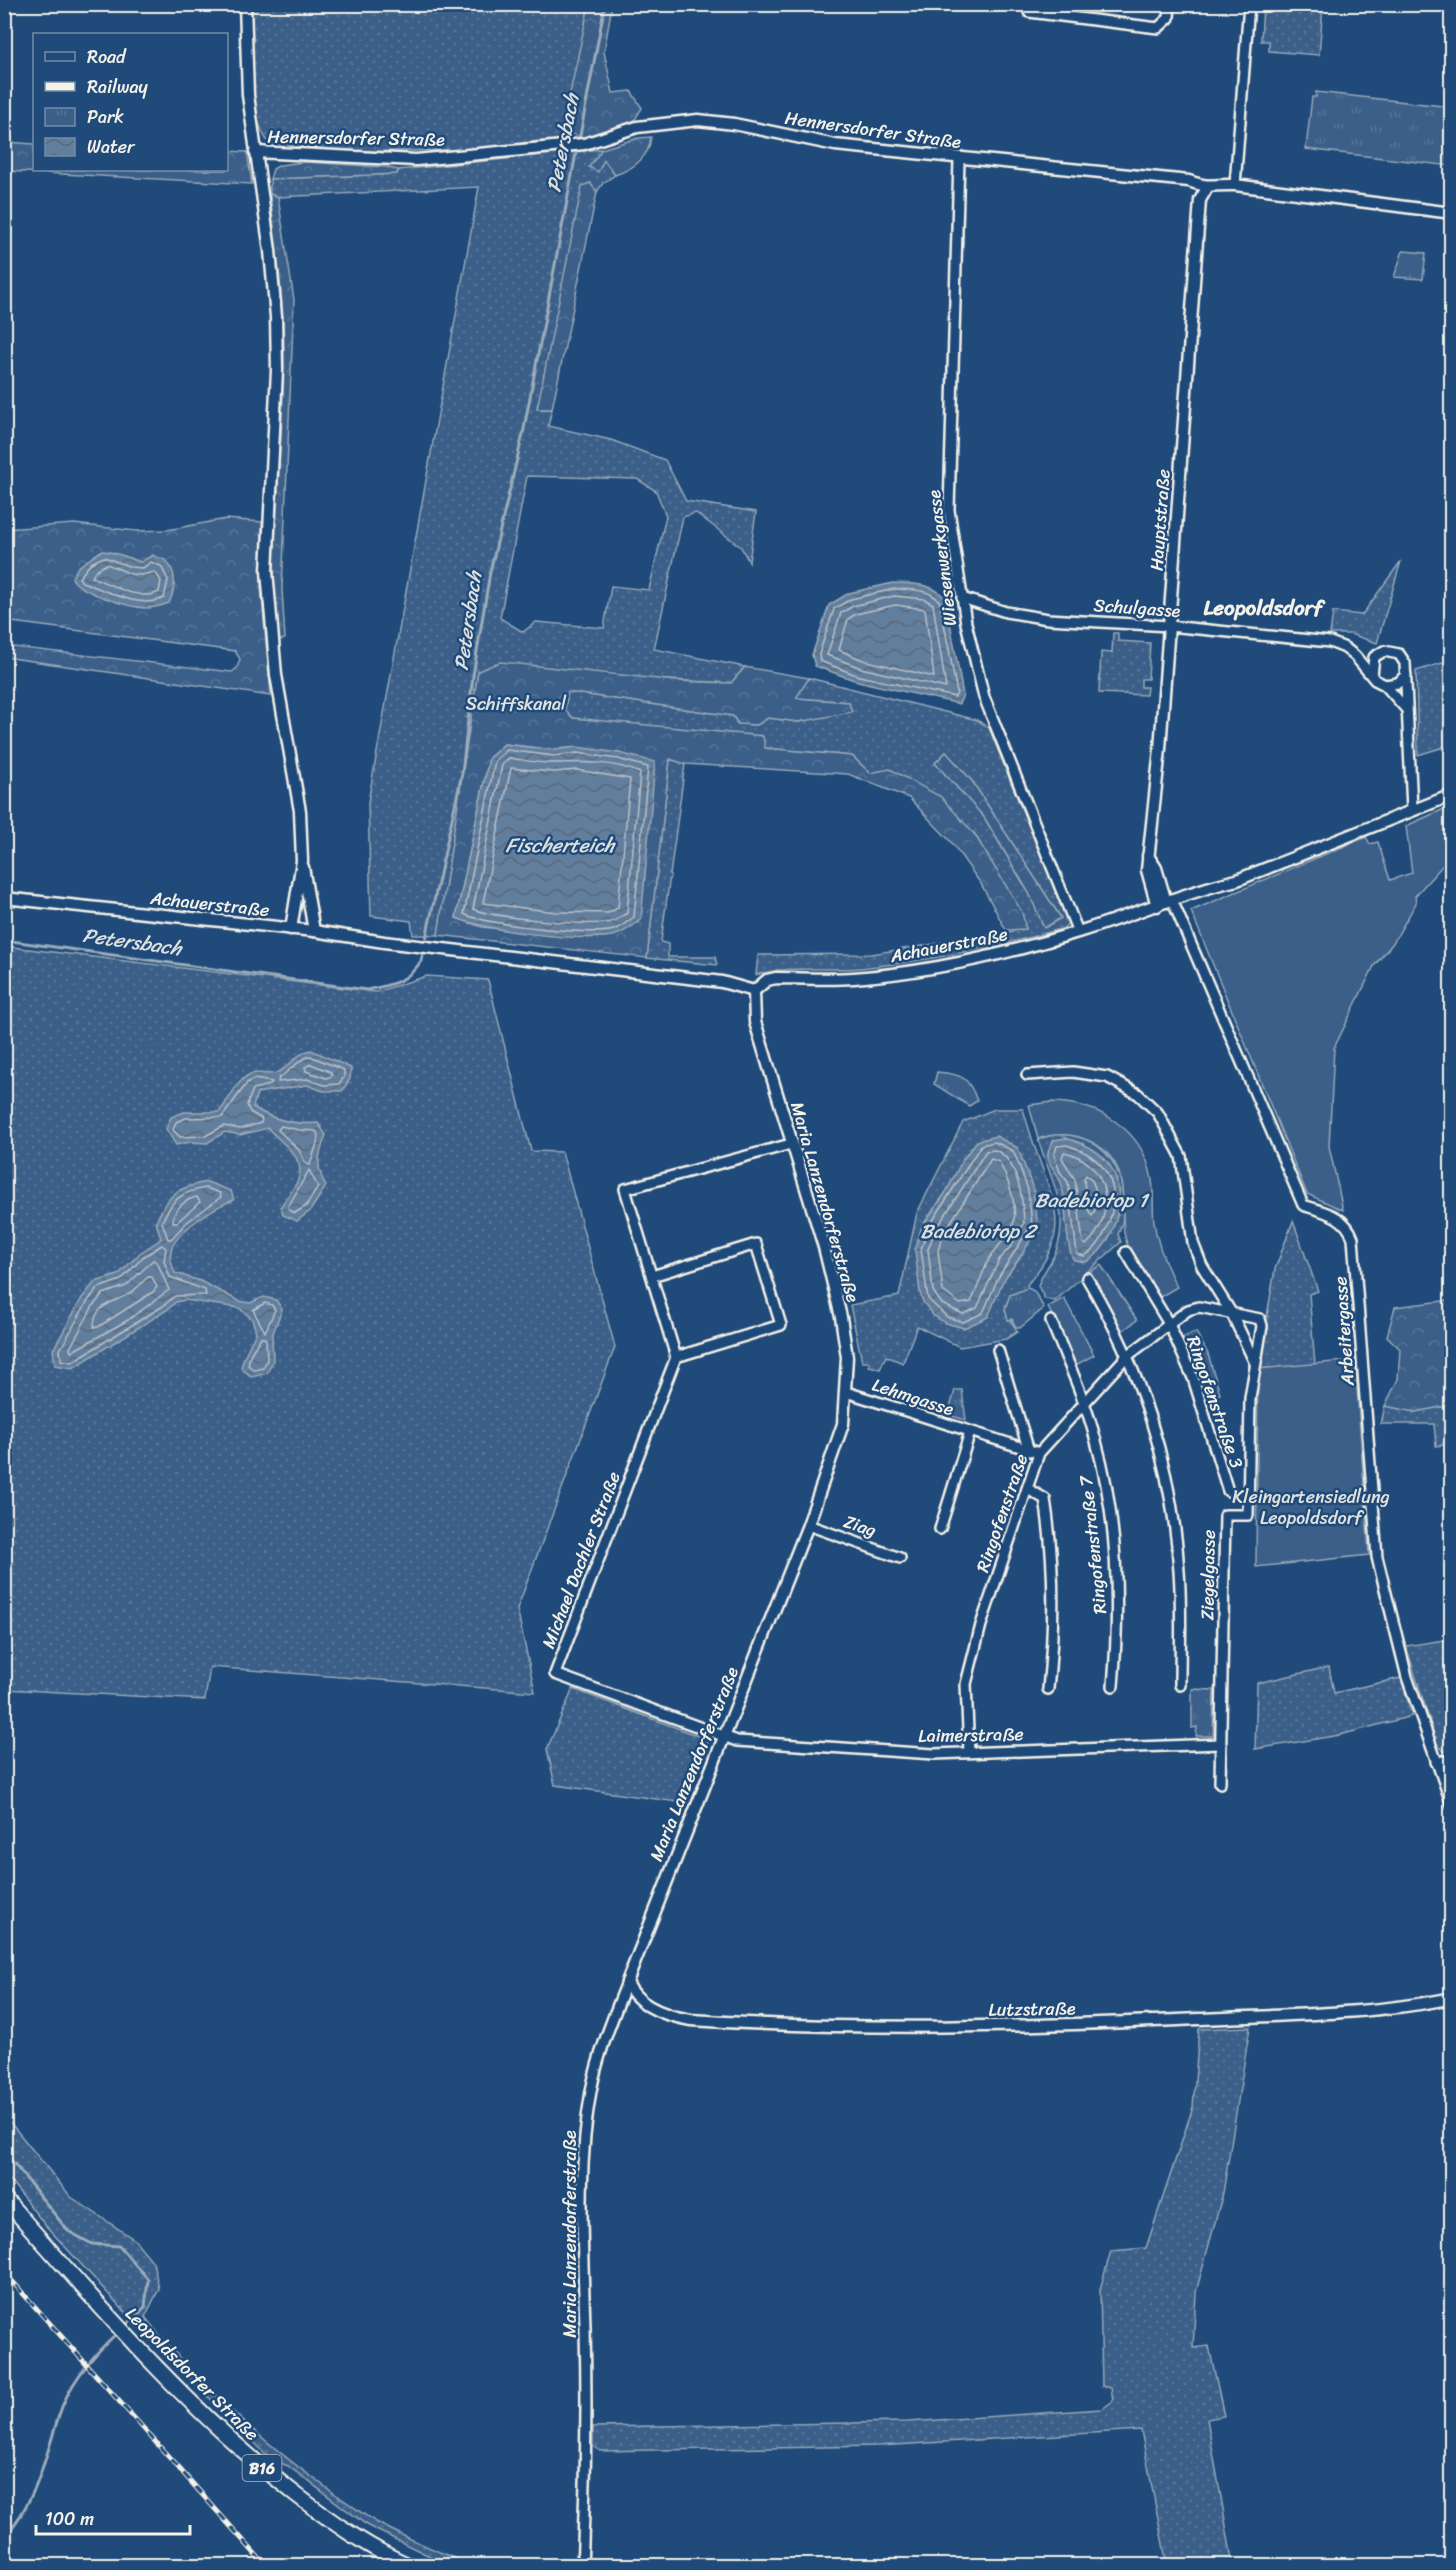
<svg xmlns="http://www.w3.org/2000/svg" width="1456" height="2570" viewBox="0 0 1456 2570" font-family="Sriracha,sans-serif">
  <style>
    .grass { fill: url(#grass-dots); stroke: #97a8b8; stroke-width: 1.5; fill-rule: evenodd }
    .forest { fill: url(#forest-crowns); stroke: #97a8b8; stroke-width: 1.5; fill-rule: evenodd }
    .park { fill: url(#park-tufts); stroke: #97a8b8; stroke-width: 1.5 }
    .garden { fill: #3a5f88; stroke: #97a8b8; stroke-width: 1.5 }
    .water { fill: url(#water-waves); stroke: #9cacbb; stroke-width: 1.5 }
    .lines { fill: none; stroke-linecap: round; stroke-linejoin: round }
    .shore { stroke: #bac3ca; stroke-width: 1.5 }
    .stream { stroke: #9cacbb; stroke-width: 3 }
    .minor-casing { stroke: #f4f1e8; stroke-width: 14 }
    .tertiary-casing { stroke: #f4f1e8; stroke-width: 15 }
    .primary-casing { stroke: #f4f1e8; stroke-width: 18 }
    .minor { stroke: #1f4a7a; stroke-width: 9 }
    .tertiary { stroke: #1f4a7a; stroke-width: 10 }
    .primary { stroke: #1f4a7a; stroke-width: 14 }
    .rail-casing { stroke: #f4f1e8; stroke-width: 5 }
    .rail { stroke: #1f4a7a; stroke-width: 3; stroke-dasharray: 9; stroke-linecap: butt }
    .labels { text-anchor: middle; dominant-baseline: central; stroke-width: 5; stroke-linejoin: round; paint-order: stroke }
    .shield { fill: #1f4a7a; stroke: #b4bfc7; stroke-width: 1.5 }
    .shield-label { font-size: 16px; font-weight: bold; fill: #f4f1e8 }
    .street-label { font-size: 18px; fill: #f4f1e8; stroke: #1f4a7a }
    .park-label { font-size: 18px; fill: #e1e2de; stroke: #1f4a7a }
    .water-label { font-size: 20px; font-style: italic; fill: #dee0dd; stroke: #1f4a7a }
    .quarter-label { font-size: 21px; font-weight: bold; fill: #f4f1e8; stroke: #1f4a7a }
  </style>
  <defs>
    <pattern id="grass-dots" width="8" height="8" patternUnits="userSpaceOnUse" patternTransform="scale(1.5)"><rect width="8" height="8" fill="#3a5f88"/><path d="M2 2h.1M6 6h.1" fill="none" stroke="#577699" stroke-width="1.8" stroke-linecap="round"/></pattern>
    <pattern id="forest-crowns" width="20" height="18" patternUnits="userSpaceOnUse" patternTransform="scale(1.5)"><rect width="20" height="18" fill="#3a5f88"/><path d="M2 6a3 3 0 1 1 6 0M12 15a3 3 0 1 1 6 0" fill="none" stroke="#577699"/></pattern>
    <pattern id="park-tufts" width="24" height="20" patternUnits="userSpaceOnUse" patternTransform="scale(1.5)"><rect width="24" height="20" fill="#3a5f88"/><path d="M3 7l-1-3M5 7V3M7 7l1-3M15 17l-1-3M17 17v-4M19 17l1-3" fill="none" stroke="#577699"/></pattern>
    <pattern id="water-waves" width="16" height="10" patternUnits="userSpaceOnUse" patternTransform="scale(1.5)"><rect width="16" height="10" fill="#627e9d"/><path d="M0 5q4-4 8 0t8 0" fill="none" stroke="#58687a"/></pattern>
  </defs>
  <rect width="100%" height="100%" fill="#1f4a7a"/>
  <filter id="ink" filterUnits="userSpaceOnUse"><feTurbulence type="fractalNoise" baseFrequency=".0167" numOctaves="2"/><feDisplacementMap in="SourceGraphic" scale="12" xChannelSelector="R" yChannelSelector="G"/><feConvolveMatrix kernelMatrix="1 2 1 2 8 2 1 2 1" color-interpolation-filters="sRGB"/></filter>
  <g filter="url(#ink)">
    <!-- grass -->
    <g class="grass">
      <path d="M252,5H589L562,141L493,149L356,152L269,143C245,112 252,43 252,5Z"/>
      <polygon points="1263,5 1323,5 1319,55 1269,51 1269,41 1261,41"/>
      <path d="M602,149L590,168L604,160L615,175L603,183L597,192L590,184L537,409H552L548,426L611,440L665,460L686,501L756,512L749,562L741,547L696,513L683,517L654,649L745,667L731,683L478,671L438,935H413L411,921L371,916L368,802L479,187L278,197L270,194V179L397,174L398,170ZM527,476L637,479L656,491L666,516L649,590L611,586L604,628L536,622L523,632L500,618Z"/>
      <polygon points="1401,561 1377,643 1350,634 1330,634 1333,612 1362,615"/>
      <polygon points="1113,633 1118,633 1118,641 1150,643 1148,679 1141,679 1141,687 1147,687 1146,695 1099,693 1101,652 1112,653"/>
      <polygon points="1442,663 1451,667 1451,757 1444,747 1418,755 1416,671"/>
      <path d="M809,678L977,720L989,728L1068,923L1064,928C998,947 930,961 861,968C828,971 787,965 756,975L758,955L872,954L1026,929L975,834L870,773L852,756L765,748L573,718L565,710L567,692L733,716L738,724L757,725L768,718L799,722L849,702L795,698ZM946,752L972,781L1061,918L1044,927L1029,893L984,817L935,763Z"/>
      <polygon points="670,759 685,764 661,942 668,944 668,957 715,957 717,965 647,958"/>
      <polygon points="4,946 376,992 427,976 488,980 531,1151 562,1152 615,1347 517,1609 535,1692 210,1667 205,1700 5,1689"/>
      <path d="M995,1109H1023C1028,1126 1033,1143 1039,1159C1059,1214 1068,1236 1027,1285L1028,1288L1010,1295L1005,1309L1017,1332L1006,1339L960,1347L917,1326L903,1363L886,1356L880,1369L869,1366V1362H862L850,1305L899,1296L917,1213L963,1122Z"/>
      <path d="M1057,1134C1098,1135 1123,1161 1123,1202C1123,1214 1124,1223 1118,1234L1121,1242L1055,1301L1045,1299L1038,1286C1042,1272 1053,1262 1057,1248C1070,1209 1049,1175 1038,1139Z"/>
      <polygon points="1293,1221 1318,1291 1309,1294 1315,1365 1258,1369 1275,1269"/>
      <polygon points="1451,1405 1451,1444 1436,1446 1434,1424 1381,1424 1385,1406 1415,1412"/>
      <polygon points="1451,1639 1451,1752 1444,1751 1437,1744 1406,1646"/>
      <polygon points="1329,1667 1334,1693 1401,1678 1412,1716 1340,1735 1255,1749 1257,1683"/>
      <polygon points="573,1689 709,1740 685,1803 555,1785 547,1749"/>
      <polygon points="1250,2027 1223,2193 1196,2292 1193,2348 1209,2346 1224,2416 1207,2419 1233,2565 1167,2565 1141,2430 879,2446 600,2451 593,2446 593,2427 908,2422 1102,2409 1113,2401 1111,2388 1102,2386 1100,2289 1111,2251 1146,2248 1193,2107 1199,2029"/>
      <path d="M4,2115L71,2197L135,2240L153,2262L159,2289L145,2317C197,2383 262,2442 331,2491C346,2501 360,2513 376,2522C407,2539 439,2552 471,2565H448L368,2526L288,2466L271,2459L147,2336L46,2226L5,2174Z"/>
    </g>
    <!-- forest -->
    <g class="forest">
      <polygon points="589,5 612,5 604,52 613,93 631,91 642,108 634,121 585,139 562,130"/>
      <path d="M651,137C649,158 633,169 615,175L604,160L598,172L589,167L602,149L638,138Z"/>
      <polygon points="5,142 34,144 34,170 226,170 227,151 247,152 252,184 5,171"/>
      <polygon points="304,162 386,167 398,170 397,174 270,179 273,169 280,165"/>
      <polygon points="590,183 597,192 552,409 537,409 582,186"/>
      <path d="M270,194L278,197L294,300L282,589L285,639L277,641C268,544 284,450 284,353C284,300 276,247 270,194Z"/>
      <polygon points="226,519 262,522 261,588 271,696 5,657 5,646 232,672 237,668 240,659 235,651 5,621 5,529 74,524 136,531 167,530"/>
      <path d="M500,662L676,681L731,683L745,667L809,678L796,698L849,702L852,712L799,722L768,718L757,725L738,724L733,716L568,692L565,710L573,718L763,736L765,748L852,756L870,773L890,769L941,797L975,835L1022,912L1026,929L1006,930L981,884L952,843L909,798L848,774L685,764L670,759L647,958L438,935L478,671ZM505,744L554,750L576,747L555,935L482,927L456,918L489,758Z"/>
      <polygon points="946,752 972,781 1061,918 1044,928 1029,893 984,817 935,763"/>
      <polygon points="1451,1300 1451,1405 1415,1412 1385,1406 1398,1379 1400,1349 1387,1336 1395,1307"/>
    </g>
    <!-- park -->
    <g class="park">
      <polygon points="1316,92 1451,107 1451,166 1306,149 1312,97 1316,97"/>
      <polygon points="1403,251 1426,253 1423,279 1394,277"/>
      <path d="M937,1072C962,1074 969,1077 977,1101L969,1106L934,1084Z"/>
      <polygon points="1028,1288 1034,1291 1044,1308 1020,1328 1016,1328 1012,1319 1008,1320 1005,1309 1010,1295"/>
      <polygon points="955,1390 962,1390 966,1420 948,1415"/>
      <polygon points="1192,1689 1214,1690 1213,1736 1196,1736 1197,1727 1192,1728"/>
    </g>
    <!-- garden -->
    <g class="garden">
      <polygon points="1451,806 1451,856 1415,896 1416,903 1393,943 1374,966 1334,1048 1329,1146 1343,1210 1307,1194 1191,911 1366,837 1370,844 1378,842 1390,880 1412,873 1406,826"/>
      <path d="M1052,1102C1098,1103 1141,1128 1151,1175C1155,1191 1152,1206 1154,1222C1157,1244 1166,1266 1177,1287L1160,1297C1151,1280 1129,1255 1125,1237C1121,1219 1125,1200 1121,1181C1115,1143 1071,1126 1038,1139L1029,1105Z"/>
      <polygon points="1101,1265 1137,1320 1121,1332 1088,1273"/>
      <polygon points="1064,1298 1094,1355 1076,1365 1048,1307"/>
      <polygon points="1196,1332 1208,1354 1220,1394 1206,1399 1182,1338"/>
      <polygon points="1355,1360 1369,1555 1256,1567 1258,1369"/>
    </g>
    <!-- water -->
    <g class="water">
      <path d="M101,551C112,550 131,559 141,562L153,555C157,558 163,558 166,561C178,573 175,590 169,603C161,606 154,608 145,608C128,607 78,592 72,578L78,567Z"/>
      <path d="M893,583C913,584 934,582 946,600L963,695L959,704L857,681L815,666L812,655L829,605L849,593Z"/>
      <path d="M504,744L554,750L576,747L619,753L655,762L641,920C633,925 622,935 612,936C572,941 494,932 456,918L489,758Z"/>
      <path d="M311,1050L351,1068L350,1079L342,1091H323L307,1085L257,1093L253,1107C273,1120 294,1125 318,1123L326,1135C318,1156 315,1166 326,1186L310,1211L297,1221L283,1215L281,1206C286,1198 293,1190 297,1182C309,1158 281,1144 268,1128L240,1135L225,1132L207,1143L190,1142L176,1145L166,1129L171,1117L184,1112H219C228,1102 234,1086 244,1078C254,1069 266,1076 276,1073C291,1067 296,1053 311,1050Z"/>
      <polygon points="996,1136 1018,1148 1033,1189 1038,1226 1023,1253 1003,1281 988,1317 964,1328 945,1323 933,1315 923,1302 920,1293 915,1249 922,1226 946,1192 963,1159 977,1141"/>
      <path d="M1066,1138C1085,1144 1102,1151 1112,1169C1128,1198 1115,1246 1086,1262L1074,1260C1066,1252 1066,1202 1062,1186C1058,1168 1038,1162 1054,1140Z"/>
      <path d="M207,1182L231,1191L234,1200C215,1206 183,1227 173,1245C168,1254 171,1264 175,1273L200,1281L239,1301L250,1303L264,1297L276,1300L282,1309L272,1336L273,1361L267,1373L252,1377L241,1368C244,1353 251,1345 256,1332L252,1319L239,1308L185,1300L176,1302L167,1310L73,1368L55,1365L53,1350L82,1298L95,1282L118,1275L140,1253L161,1239L156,1222C168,1194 177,1187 207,1182Z"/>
    </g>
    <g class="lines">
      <!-- shore -->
      <g class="shore">
        <path d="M104,557L131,567L143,568L151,562L161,566L168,580L164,598C140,610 105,590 82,582L79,578L91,563Z"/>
        <path d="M107,564L131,574L142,575L155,572L161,581L159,592C140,602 110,584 92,577L96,570Z"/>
        <path d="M894,589C910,590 930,588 940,602L957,693L955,697L859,676L820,661L819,654L834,609L851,599Z"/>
        <polygon points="894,596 924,599 933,604 946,688 861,668 827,655 841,613 853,606"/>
        <polygon points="895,605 925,609 934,677 863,660 839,650 848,619 856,614"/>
        <path d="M507,750L554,756L577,753L618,759L648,767L634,917C628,921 620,928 614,930C593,936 483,924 464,914L495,761Z"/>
        <path d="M509,758C524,760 541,764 556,763C584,762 614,761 640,773L627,913C622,916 616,921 611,922C593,927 489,917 473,909L502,765Z"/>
        <polygon points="511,768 553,772 577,770 630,779 618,908 608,913 556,912 483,903"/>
        <path d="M310,1056L344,1070V1077L339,1084L324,1085L307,1079L278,1082L279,1078C289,1072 299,1059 310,1056Z"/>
        <polygon points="311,1064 331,1072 332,1076 326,1078 306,1071 305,1067"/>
        <polygon points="254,1079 272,1082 270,1085 253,1089 247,1105 250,1112 262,1119 261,1123 240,1129 224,1126 205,1136 180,1137 173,1130 176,1122 186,1118 222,1117 247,1083"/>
        <polygon points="281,1126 299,1130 316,1131 319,1137 310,1165 306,1164 299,1150 278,1130"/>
        <polygon points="995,1142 1013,1151 1018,1162 1028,1190 1032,1224 998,1278 983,1313 963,1322 947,1317 928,1299 921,1249 928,1228 981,1145"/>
        <path d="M1066,1145C1106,1156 1124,1187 1107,1227C1102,1239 1096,1250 1084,1256L1077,1254L1068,1182L1060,1172L1054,1155L1057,1146Z"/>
        <path d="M995,1150C1018,1159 1023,1200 1024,1223L1012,1245L999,1260L977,1308L963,1314L942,1304L933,1291L928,1249L935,1231L986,1151Z"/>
        <path d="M1064,1152C1110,1162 1118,1215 1086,1245L1083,1243L1075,1180L1062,1158Z"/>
        <path d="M991,1159L999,1162C1008,1179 1021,1212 1011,1229C1005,1240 996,1248 989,1259C982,1273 978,1288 971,1302L960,1304L943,1291L938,1251L942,1236Z"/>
        <polygon points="309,1170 318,1187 306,1206 295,1213 289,1210 288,1207"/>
        <path d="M1086,1175C1098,1181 1099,1206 1092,1216L1086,1206L1084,1178Z"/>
        <path d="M206,1188L220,1193L221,1197L187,1222L171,1239H168L162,1222C172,1199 181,1192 206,1188Z"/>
        <path d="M197,1197L200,1202L177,1222H173C173,1210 185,1199 197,1197Z"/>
        <polygon points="162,1245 166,1248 164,1261 170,1277 205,1290 206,1295 175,1296 163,1306 72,1362 61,1360 60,1350 87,1302 98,1288 121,1280 143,1257"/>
        <polygon points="153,1260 157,1262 169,1290 128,1320 71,1352 70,1348 93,1306 103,1294 126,1286"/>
        <path d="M148,1277H152L157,1287L153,1292L98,1327H94C94,1303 115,1303 130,1293C137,1289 142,1282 148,1277Z"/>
        <polygon points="265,1303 272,1305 275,1310 265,1332 253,1310"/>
        <polygon points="261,1337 266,1339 267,1360 263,1368 254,1370 248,1365 250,1355"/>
      </g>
      <!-- stream -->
      <g class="stream">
        <polyline points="579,141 605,4"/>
        <path d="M4,940L367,990C391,985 408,982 421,961L462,773L473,676L490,572L523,434L577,148"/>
        <polyline points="4,2151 68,2231 92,2244 119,2246 148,2279 145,2307 125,2326"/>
        <path d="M4,2537C36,2503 45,2459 59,2415C69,2384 93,2355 118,2332"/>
      </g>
      <!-- minor casing -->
      <g class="minor-casing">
        <g id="minor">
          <polyline points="1027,4 1029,12 1158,28 1169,18 1170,4"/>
          <polyline points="959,160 949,510 966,623 984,697 1078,932"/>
          <polyline points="1235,185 1249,4"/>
          <polyline points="962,598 1006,612 1048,619 1169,626 1330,642 1345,648 1355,656 1375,680 1385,685 1407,710"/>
          <polyline points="1372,675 1374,657 1384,651 1399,654 1405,663 1412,809"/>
          <polyline points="1385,685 1398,683 1406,675"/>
          <path d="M1172,900L1303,1205C1324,1212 1345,1215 1353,1238L1377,1557L1407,1677L1452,1805"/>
          <polyline points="1027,1075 1073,1072 1107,1077 1138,1094 1158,1113 1181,1156 1193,1243 1202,1266 1232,1314 1255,1363"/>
          <polyline points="791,1144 625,1189 676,1357 555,1674 737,1741 934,1754 1221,1744"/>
          <polyline points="1126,1252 1169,1324 1193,1378 1228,1491"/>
          <polyline points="652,1276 756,1244 781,1325 676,1357"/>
          <path d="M1087,1278C1140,1367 1173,1468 1179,1571C1182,1609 1180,1647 1180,1685"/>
          <path d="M1051,1321C1067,1360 1085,1399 1096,1441C1118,1520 1120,1605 1113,1686"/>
          <polyline points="998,1350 1029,1451"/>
          <polyline points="846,1392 1039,1453"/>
          <path d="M1028,1489L1045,1499C1055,1563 1055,1624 1048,1689"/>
          <polyline points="808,1525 900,1558"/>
          <polyline points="940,1529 970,1432"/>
          <polyline points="969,1752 966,1684 981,1625 1039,1453 1126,1357 1188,1310 1199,1307 1260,1319 1262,1326 1250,1398 1248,1515 1225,1515 1220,1783"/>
          <polyline points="1436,1762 1452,1760"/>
          <path d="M582,2566C586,2486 587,2407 585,2328C583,2249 577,2169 591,2091C598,2054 613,2017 627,1982"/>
        </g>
      </g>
      <!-- tertiary casing -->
      <g class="tertiary-casing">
        <g id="tertiary">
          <polyline points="245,4 248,95 270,251 276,317 277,370 267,571 276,675 300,811 302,861 291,929"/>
          <path d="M255,152L416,160L584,144L637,127L698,120L734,124L835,145L1189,181C1210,189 1214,184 1235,185L1452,213"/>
          <path d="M1452,795L1237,880C1184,892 1134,915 1081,931C1008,954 930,972 854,978C828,980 802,978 776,978L767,980L754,991L755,1022L824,1247L841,1317L847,1357L843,1424L808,1525L627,1982C637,2007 667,2016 691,2020C860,2031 1029,2027 1198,2019C1280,2015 1372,2015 1452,1998"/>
          <polyline points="1148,856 1156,868 1166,902"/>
          <polyline points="303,867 314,931"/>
          <polyline points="4,898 314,931 384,942 722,982 754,991"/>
          <polyline points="1157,906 1147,870 1160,749 1200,200 1207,188"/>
        </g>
      </g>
      <!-- primary casing -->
      <g class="primary-casing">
        <path id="primary" d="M4,2198C95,2301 185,2408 294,2493C329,2520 368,2548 410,2566"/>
      </g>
      <!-- minor -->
      <use href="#minor" class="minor"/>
      <!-- tertiary -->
      <use href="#tertiary" class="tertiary"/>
      <!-- primary -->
      <use href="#primary" class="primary"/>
      <!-- rail casing -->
      <g class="rail-casing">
        <polyline id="rail" points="4,2272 266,2566"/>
      </g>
      <!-- rail -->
      <use href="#rail" class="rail"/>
    </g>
  </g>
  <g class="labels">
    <!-- shield labels -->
    <rect class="shield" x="242.5" y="2455" width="39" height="26" rx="4.5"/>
    <g class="shield-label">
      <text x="262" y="2468">B16</text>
    </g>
    <!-- street labels -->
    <g class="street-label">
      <text transform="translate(873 130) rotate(8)">Hennersdorfer Straße</text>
      <text transform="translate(356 138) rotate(1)">Hennersdorfer Straße</text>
      <text transform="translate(1160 520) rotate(-86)">Hauptstraße</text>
      <text transform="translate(942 558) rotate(-97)">Wiesenwerkgasse</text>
      <text transform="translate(1137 608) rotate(4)">Schulgasse</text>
      <text transform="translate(210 904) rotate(6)">Achauerstraße</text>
      <text transform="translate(949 945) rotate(-11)">Achauerstraße</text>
      <text transform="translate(825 1202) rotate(74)">Maria Lanzendorferstraße</text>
      <text transform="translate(1344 1331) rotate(-94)">Arbeitergasse</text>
      <text transform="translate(913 1397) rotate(18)">Lehmgasse</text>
      <text transform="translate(1215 1402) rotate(71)">Ringofenstraße 3</text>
      <text transform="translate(1002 1513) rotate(-71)">Ringofenstraße</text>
      <text transform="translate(860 1526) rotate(19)">Ziag</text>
      <text transform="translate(1093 1545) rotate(-96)">Ringofenstraße 7</text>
      <text transform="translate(581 1560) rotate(-69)">Michael Dachler Straße</text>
      <text transform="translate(1208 1575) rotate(-89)">Ziegelgasse</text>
      <text transform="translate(971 1735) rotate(-1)">Laimerstraße</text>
      <text transform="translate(694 1764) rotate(-68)">Maria Lanzendorferstraße</text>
      <text transform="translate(1032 2009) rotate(-1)">Lutzstraße</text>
      <text transform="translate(570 2234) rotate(-90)">Maria Lanzendorferstraße</text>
      <text transform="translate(192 2374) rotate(45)">Leopoldsdorfer Straße</text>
    </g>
    <!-- park labels -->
    <g class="park-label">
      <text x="516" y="704">Schiffskanal</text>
      <text x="1311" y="1497">Kleingartensiedlung<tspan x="1311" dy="21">Leopoldsdorf</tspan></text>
    </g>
    <!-- water labels -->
    <g class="water-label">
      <text transform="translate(563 143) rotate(-79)">Petersbach</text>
      <text transform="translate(468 621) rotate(-82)">Petersbach</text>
      <text x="560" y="845">Fischerteich</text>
      <text transform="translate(132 942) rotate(8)">Petersbach</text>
      <text x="1091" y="1200">Badebiotop 1</text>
      <text x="978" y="1231">Badebiotop 2</text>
    </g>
    <!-- quarter labels -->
    <g class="quarter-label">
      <text x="1263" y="608">Leopoldsdorf</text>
    </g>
  </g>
  <!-- margin -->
  <rect width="1456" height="2570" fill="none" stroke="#1f4a7a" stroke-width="24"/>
  <rect x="12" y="12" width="1432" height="2546" fill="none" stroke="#f4f1e8" stroke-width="2" filter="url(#ink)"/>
  <!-- legend -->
  <rect x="33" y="33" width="195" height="138" fill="#1f4a7a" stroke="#748da6" stroke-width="1.5"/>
  <rect x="45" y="52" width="30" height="9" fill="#1f4a7a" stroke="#748da6" stroke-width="1.5"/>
  <text x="87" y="63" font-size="18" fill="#f4f1e8">Road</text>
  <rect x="45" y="82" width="30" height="9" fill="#f4f1e8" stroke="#748da6" stroke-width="1.5"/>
  <text x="87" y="93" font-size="18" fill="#f4f1e8">Railway</text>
  <rect x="45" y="108" width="30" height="18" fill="url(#park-tufts)" stroke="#748da6" stroke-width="1.5"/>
  <text x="87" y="123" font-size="18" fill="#f4f1e8">Park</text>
  <rect x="45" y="138" width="30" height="18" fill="url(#water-waves)" stroke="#748da6" stroke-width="1.5"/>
  <text x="87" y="153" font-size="18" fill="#f4f1e8">Water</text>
  <!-- scale -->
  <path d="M36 2525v9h154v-9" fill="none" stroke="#f4f1e8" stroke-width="3"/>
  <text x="45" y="2525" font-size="18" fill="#f4f1e8" stroke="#1f4a7a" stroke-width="4.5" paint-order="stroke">100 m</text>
</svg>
